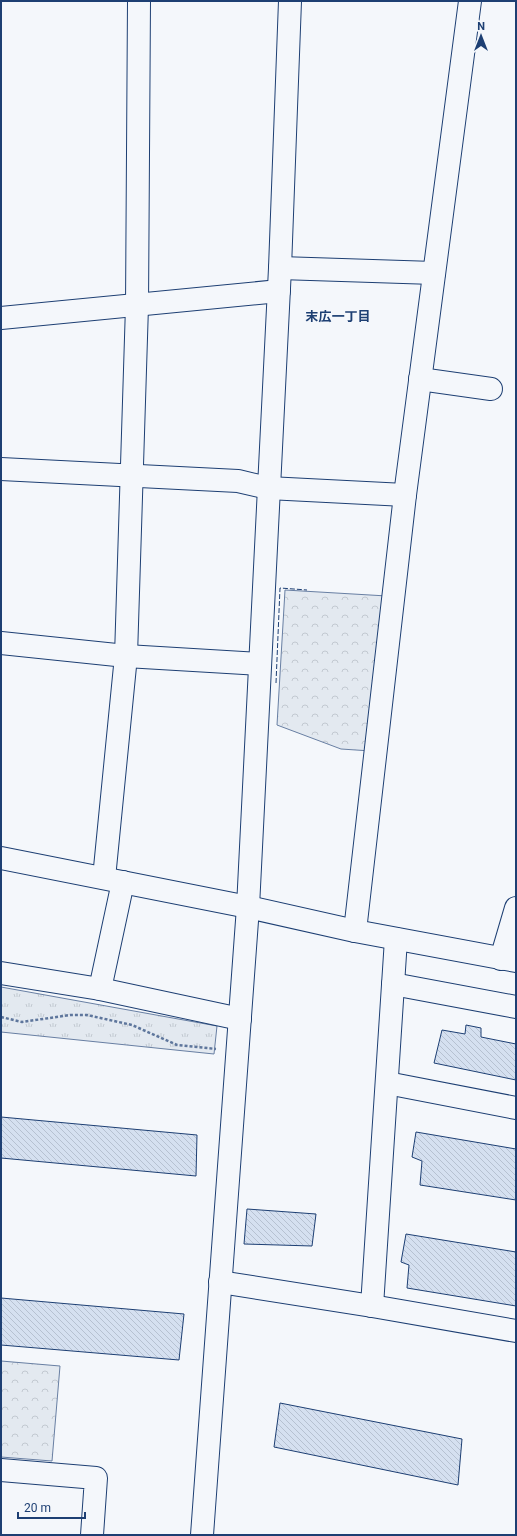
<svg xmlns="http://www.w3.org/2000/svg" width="517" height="1536" viewBox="0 0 517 1536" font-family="Roboto,'Noto Sans JP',sans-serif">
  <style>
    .grass { fill: url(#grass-tufts); stroke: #687fa3 }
    .park { fill: url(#park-crowns); stroke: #687fa3 }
    .building { fill: url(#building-back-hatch); stroke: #1d3f73 }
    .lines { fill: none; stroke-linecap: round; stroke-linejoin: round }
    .minor-casing { stroke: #1d3f73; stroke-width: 24 }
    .path { stroke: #5e769c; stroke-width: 2.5; stroke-dasharray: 3 2; stroke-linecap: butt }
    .minor { stroke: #f4f7fb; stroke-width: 22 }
    .fence { stroke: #1d3f73; stroke-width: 1; stroke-dasharray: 5 2; stroke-linecap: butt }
    .labels { text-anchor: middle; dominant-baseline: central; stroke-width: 3; stroke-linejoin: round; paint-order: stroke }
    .neighbourhood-label { font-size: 13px; font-weight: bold; fill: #1d3f73; stroke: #f4f7fb }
  </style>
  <defs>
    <pattern id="grass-tufts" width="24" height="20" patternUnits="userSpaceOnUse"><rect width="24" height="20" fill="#e3e9f0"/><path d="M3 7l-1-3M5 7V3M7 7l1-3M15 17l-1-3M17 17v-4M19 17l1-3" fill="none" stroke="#c2c9d1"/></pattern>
    <pattern id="park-crowns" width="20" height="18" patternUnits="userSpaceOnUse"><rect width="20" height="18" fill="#e3e9f0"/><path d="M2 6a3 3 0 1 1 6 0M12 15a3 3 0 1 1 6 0" fill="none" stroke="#c2c9d1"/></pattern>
    <pattern id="building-back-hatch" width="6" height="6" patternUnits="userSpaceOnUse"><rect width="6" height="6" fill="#d5e0f0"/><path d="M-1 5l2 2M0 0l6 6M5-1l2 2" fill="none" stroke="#b6c1d1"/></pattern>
  </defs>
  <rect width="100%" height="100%" fill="#f4f7fb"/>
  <!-- grass -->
  <polygon class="grass" points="1,987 217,1026 214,1054 1,1032"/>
  <!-- park -->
  <g class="park">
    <polygon points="285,590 387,596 371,751 341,749 277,725"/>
    <polygon points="1,1361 60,1366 52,1461 1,1457"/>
  </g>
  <!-- building -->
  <g class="building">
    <polygon points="466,1025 481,1028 481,1037 516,1044 516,1080 434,1063 442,1030 465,1034"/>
    <polygon points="1,1117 197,1135 196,1176 1,1158"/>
    <polygon points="416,1132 516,1149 516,1200 420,1185 422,1161 412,1157"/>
    <polygon points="247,1209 316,1214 312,1246 244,1244"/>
    <polygon points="406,1234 516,1252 516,1306 407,1288 409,1265 401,1262"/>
    <polygon points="1,1298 184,1314 179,1360 1,1345"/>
    <polygon points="280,1403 462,1439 458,1485 274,1447"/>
  </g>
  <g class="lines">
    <!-- minor casing -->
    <g class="minor-casing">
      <g id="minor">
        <polyline points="280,268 434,273"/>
        <polyline points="1,318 279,291"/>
        <polyline points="420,379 491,389"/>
        <polyline points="1,469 238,481 268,488 405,495"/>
        <polyline points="1,643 126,656 260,664"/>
        <polyline points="1,858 248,907 355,931 516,961"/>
        <polyline points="104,878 126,656 137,306 139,1"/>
        <polyline points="355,931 405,495 470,1"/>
        <polyline points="501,959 516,908"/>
        <polyline points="1,973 100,989 240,1019"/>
        <polyline points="393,984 516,1007"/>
        <polyline points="100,989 123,882"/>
        <polyline points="387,1083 516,1108"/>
        <polyline points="220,1282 372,1306 516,1331"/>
        <polyline points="372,1306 396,939"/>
        <polyline points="1,1470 96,1478 92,1535"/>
        <polyline points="202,1535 248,907 280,268 290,1"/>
      </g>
    </g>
    <!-- path -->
    <polyline class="path" points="1,1017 22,1022 70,1015 87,1015 132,1025 177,1045 216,1049"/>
    <!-- minor -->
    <use href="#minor" class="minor"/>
    <!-- fence -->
    <polyline class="fence" points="276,683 280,588 307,590"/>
  </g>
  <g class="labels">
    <!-- neighbourhood labels -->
    <g class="neighbourhood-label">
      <text x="338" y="316">末広一丁目</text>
    </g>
  </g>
  <!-- border -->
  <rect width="517" height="1536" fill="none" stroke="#1d3f73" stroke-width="4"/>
  <!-- north arrow -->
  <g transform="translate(481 36)" stroke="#f4f7fb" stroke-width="3" paint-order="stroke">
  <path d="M0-3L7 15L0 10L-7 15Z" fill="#1d3f73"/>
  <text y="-6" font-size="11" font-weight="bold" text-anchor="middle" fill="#1d3f73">N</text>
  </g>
  <!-- scale -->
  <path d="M18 1512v6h67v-6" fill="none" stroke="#1d3f73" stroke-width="2"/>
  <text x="24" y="1512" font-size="12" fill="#1d3f73" stroke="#f4f7fb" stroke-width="3" paint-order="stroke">20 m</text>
</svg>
